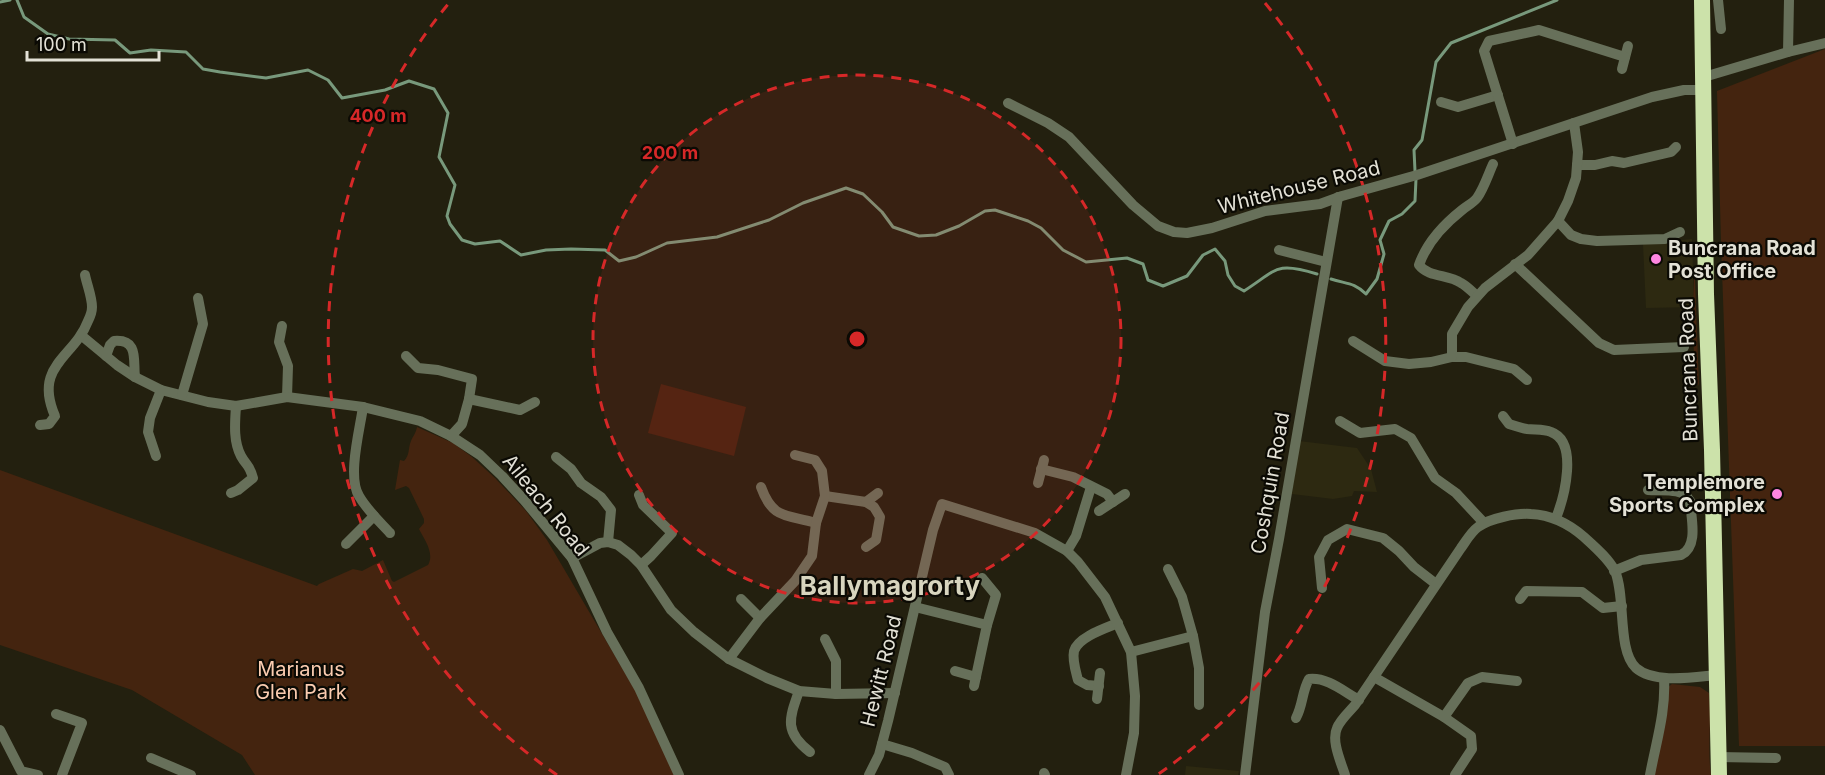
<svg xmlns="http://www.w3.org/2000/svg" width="1825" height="775" viewBox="0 0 1825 775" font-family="Inter,sans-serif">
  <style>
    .built { fill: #2d2911 }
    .green { fill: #44240f }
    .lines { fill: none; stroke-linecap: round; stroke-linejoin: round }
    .stream { stroke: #78997c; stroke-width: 3 }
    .minor { stroke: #67705a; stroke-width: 10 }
    .highway { stroke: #cce2aa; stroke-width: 16 }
    .ring { fill: none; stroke: #d62828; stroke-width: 3; stroke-dasharray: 10 8 }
    .poi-dot { fill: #fe86e0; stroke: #0b0a04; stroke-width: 2 }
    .labels { text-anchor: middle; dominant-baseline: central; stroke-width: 4.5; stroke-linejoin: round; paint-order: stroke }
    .street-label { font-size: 20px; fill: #e3e1d6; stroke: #0b0a04 }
    .poi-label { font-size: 20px; font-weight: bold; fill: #e3e1d6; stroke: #0b0a04; text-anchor: start }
    .park-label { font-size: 20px; fill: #fbccb0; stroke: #0b0a04 }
    .district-label { font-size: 26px; font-weight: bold; fill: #d8d5bf; stroke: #0b0a04 }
    .centre { fill: #d62828; stroke: #0b0a04; stroke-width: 3 }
    .ring-label { font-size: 18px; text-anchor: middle; font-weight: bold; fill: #d62828; stroke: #0b0a04; stroke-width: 4.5; stroke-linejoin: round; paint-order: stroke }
  </style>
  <rect width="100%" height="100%" fill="#23200f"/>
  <!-- built -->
  <g class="built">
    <polygon points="1692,239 1694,307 1646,308 1643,244"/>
    <polygon points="1299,441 1357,448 1371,469 1377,492 1354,491 1352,496 1333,499 1292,494"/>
    <polygon points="1186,766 1239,771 1238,775 1185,775"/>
  </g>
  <!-- green -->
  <g class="green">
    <polygon points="1825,49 1825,746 1739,746 1721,242 1717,91"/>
    <polygon points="1694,278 1695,279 1699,386 1695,378 1692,308 1693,307"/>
    <polygon points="661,384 746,407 734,456 648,433"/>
    <path d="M417,427L453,443L472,457L495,478L526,511L547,540L635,690L676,775H255L242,755L132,690L0,645V470L317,586L319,584L353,569L362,571L383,560L392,581L394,582L428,565C435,553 424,539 419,529L424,523V519L409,488L406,486L395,490L400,460L404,461C410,455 408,448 411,441C413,436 416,433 417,427Z"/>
    <path d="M1672,684L1700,687L1709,693C1712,721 1707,748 1711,775H1654L1667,688Z"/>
  </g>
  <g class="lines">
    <!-- stream -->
    <g class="stream">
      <path d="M17,0L24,17L48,34L69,39L115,40L130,53L151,50L186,52L203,69L220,72L266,78L308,70L328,80L342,98L385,90L409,81L434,89L448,113L439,157L455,185L447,216L450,224L462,240L475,244L500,241L521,255L546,250L571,249L605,250L619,261L636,257L667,243L717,237L769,220L803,203L846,188L863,194L882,212L893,227L919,236L936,235L959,226L985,211L995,210L1028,221L1041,228L1063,250L1086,262L1127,258L1143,264L1148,280L1163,286L1187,276L1203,255L1215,249L1225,261L1228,275L1235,286L1244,291C1277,270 1275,261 1317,274"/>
      <polyline points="0,2 10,0"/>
      <polyline points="1415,171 1414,150 1422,140 1436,62 1451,43 1557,0"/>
      <path d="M1331,279C1346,284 1354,282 1366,294L1377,279L1384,254L1380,240L1389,221L1402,214L1415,201L1416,179"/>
    </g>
    <!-- minor -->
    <g class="minor">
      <polyline points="1718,0 1721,29"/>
      <polyline points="1788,52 1789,0"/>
      <polyline points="1622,69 1628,46"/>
      <polyline points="1704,77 1788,52 1825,43"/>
      <polyline points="1441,102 1458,107 1498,95"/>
      <polyline points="1008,103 1048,123 1069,137 1133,205 1158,226 1174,232 1187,233 1212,228 1265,211 1320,204 1342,196 1417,175 1652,97 1684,90 1704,90"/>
      <polyline points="1513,144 1484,51 1489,41 1539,30 1625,57"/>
      <polyline points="1577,165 1595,165 1612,161 1624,163 1671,152 1676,147"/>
      <polyline points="1558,221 1571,235 1581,239 1597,241 1665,239 1680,232"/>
      <polyline points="1279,250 1326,262"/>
      <polyline points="1515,264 1599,343 1614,350 1684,347"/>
      <path d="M1477,296C1472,292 1467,286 1461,283C1448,274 1429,278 1419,265C1427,242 1443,225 1462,210C1467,206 1473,203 1477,198C1484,188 1488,175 1493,164"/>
      <polyline points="282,326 279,342 288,366 287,397"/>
      <polyline points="82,336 117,365 135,377 161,390 208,402 236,406 287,397 363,407 420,421 451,436 480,455 502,476 524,500 572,558 607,632 639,688 679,775"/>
      <polyline points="1353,341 1385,361 1409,364 1431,362 1452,357 1466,357 1514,369 1527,380"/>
      <path d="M106,356L110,345L114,341C139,339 133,360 135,377"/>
      <polyline points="406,356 418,368 438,370 472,379 469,399 462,424 451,436"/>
      <polyline points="1452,357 1452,334 1468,307 1485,288 1528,255 1558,221 1568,201 1576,178 1578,152 1574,123"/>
      <polyline points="182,395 203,324 198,298"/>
      <polyline points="469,399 520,410 535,402"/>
      <path d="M363,407C360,429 347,477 359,496C367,510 379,521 390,533"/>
      <path d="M1503,416L1509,424C1515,426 1521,428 1527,429C1535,430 1544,429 1551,432C1579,442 1564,498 1556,518"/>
      <polyline points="1340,421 1360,433 1395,429 1411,438 1435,478 1456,493 1484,523"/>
      <path d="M40,425L49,424L55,416C33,365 74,358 88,321C90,317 92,312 92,307C92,297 87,285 85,275"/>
      <polyline points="156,456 148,432 150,418 161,390"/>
      <polyline points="556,457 571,469 581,483 601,497 611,510 608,542"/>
      <polyline points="1041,469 1073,477 1107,494 1113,502"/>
      <polyline points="1038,483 1044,460"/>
      <path d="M761,487C773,520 786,514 816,523"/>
      <path d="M231,493L238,490L253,478C249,463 247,467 241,456C233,441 235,422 236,406"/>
      <polyline points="639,495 643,505 672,533 651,556 641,565"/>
      <polyline points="825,496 866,502 874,507 880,517 876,540 866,547"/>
      <polyline points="866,502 878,493"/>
      <polyline points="1099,511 1125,494"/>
      <polyline points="346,544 374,516"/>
      <polyline points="1067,551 1076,536 1091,487"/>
      <polyline points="572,558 600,543 608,542 618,545 631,555 641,565 671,610 694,632 729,659 767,678 799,691 836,694 895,693"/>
      <polyline points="1168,569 1182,597 1193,636"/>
      <path d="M1614,571L1641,560L1681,555C1699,546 1691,518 1690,501C1682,487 1663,491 1648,490"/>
      <polyline points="982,578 996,595 987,625"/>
      <polyline points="1322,588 1319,557 1328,540 1347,529 1383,538 1399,551 1414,567 1436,584"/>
      <polyline points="741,599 760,618"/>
      <polyline points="1520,599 1526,591 1582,592 1603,608 1622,606"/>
      <polyline points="915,607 987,625 974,686"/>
      <polyline points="825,639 836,661 836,694"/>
      <polyline points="1131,652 1193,636 1199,668 1199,705"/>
      <polyline points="729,659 760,618 795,581 812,556 816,523 825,496 822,471 815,460 795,455"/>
      <polyline points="955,671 976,677"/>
      <polyline points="1374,677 1444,717 1471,736 1472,749 1455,775"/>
      <path d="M1099,686L1087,685L1078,680C1076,672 1072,660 1074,651C1078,637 1106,628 1118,623"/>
      <path d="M799,691C789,719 784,732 810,752"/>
      <polyline points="1097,699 1100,673"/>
      <polyline points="56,714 82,723 62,775"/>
      <polyline points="1444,717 1468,683 1482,677 1517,681"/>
      <path d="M1296,718C1303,705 1302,691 1309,679C1327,677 1343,691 1359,700"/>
      <polyline points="0,730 21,771 38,775"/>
      <polyline points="882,744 912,753 945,767 949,775"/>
      <polyline points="1718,757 1776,758"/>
      <polyline points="151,758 191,775"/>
      <polyline points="1044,773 1045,775"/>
      <polyline points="869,775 879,755 888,721 933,530 942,504 1035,533 1067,551 1078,562 1105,597 1131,652 1135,696 1134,733 1126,775"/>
      <polyline points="1245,775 1265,612 1279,539 1338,197"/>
      <path d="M1345,775C1341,762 1331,741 1337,728C1340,720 1349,712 1355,705L1461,548C1466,541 1471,532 1478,527C1490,518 1517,513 1531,514C1552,515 1568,523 1584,537C1595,547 1608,558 1615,571C1626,597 1617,651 1636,668C1654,684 1694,677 1716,675"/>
      <path d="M1650,775C1656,742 1666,712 1664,678"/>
    </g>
    <!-- highway -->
    <polyline class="highway" points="1702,0 1706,294 1712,450 1719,775"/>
  </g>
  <!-- distance rings -->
  <circle cx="857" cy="339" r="264" fill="#d62828" fill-opacity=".12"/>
  <g class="ring">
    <circle cx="857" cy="339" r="264"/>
    <path d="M557 775A529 529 0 0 1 449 3M1265 3A529 529 0 0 1 1157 775"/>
  </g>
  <!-- markers -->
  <g class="poi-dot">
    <circle cx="1656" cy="259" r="6"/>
    <circle cx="1777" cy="494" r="6"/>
  </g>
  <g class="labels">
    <!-- street labels -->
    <g class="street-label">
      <text transform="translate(1299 187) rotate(-14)">Whitehouse Road</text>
      <text transform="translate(1688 370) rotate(-92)">Buncrana Road</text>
      <text transform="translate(1270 483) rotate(-80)">Coshquin Road</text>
      <text transform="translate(546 505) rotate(51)">Aileach Road</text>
      <text transform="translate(881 671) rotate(-76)">Hewitt Road</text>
    </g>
    <!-- poi labels -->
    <g class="poi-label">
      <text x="1668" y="248">Buncrana Road<tspan x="1668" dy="23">Post Office</tspan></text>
      <text x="1765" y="482" text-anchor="end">Templemore<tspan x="1765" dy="23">Sports Complex</tspan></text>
    </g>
    <!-- park labels -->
    <g class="park-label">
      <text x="301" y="669">Marianus<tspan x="301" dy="23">Glen Park</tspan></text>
    </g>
    <!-- district labels -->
    <g class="district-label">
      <text x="890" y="585">Ballymagrorty</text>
    </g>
  </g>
  <circle cx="857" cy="339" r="9" class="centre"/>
  <g class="ring-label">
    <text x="378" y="122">400 m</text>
    <text x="670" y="159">200 m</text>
  </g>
  <!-- scale -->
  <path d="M27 51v9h132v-9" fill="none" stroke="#e3e1d6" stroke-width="3"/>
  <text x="36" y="51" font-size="18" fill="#e3e1d6" stroke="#0b0a04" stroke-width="4.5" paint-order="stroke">100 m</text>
</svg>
